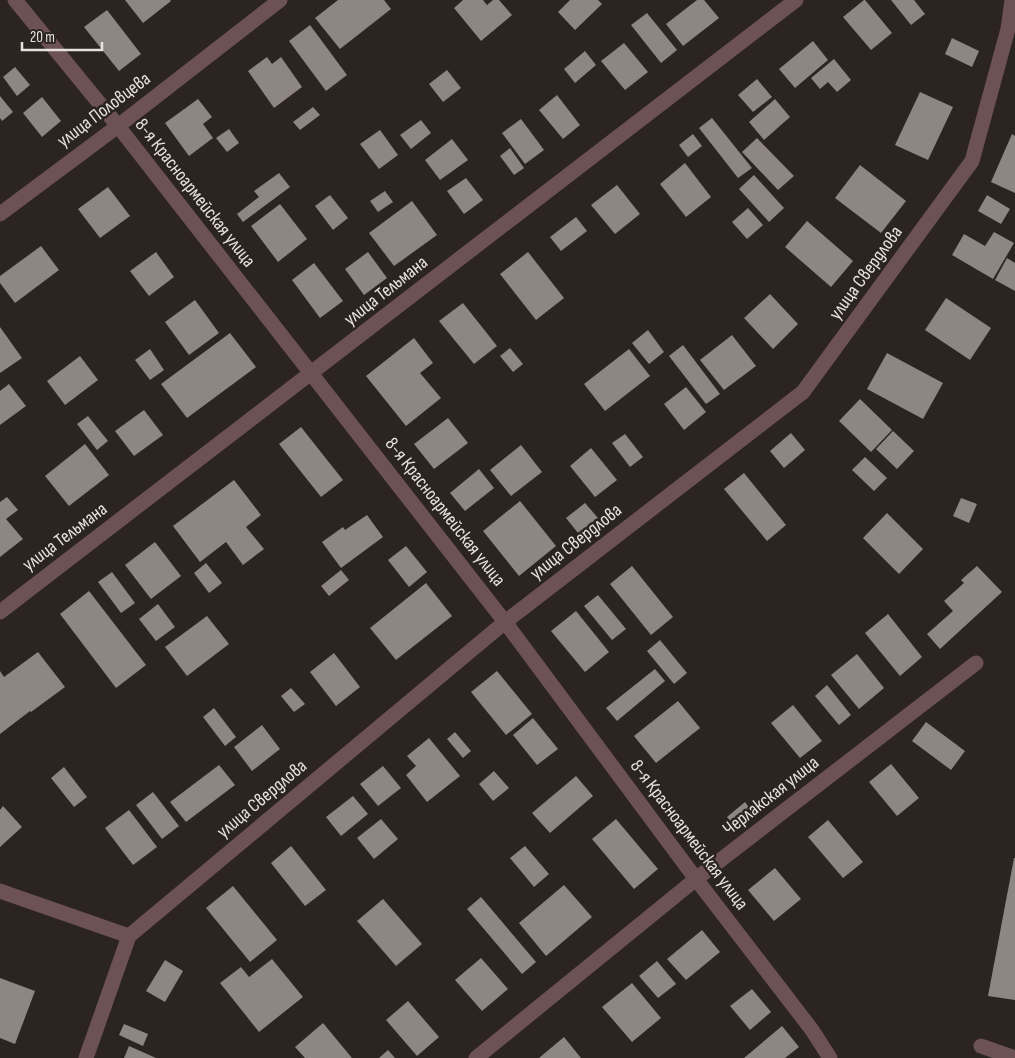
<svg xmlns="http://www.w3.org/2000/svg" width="1015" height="1058" viewBox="0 0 1015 1058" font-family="'Sofia Sans Condensed',sans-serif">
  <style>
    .building { fill: #8e8681 }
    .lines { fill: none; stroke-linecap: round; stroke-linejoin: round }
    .minor { stroke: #6d5253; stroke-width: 15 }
    .labels { text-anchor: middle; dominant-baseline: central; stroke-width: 5; stroke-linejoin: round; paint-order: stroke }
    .street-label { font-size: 19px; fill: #e7e2df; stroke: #2b2420 }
  </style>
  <rect width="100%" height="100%" fill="#2b2420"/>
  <!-- building -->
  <g class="building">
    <polygon points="125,0 170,0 171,1 143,23"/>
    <polygon points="338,0 384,0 391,9 340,49 315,18"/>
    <polygon points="463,0 483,0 487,5 493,0 499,0 512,15 481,41 454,8"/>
    <polygon points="570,0 598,0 602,4 575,30 558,12"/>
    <polygon points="697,0 704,0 719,18 683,46 666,24"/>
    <polygon points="864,0 865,0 892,33 871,50 843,17"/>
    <polygon points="891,0 914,0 925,14 911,25"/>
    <polygon points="107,10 141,54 119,71 84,27"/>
    <polygon points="647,13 677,50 661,63 631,25"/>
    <polygon points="310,25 347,75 326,91 289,41"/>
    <polygon points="952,38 979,51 972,67 945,54"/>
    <polygon points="813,41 828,60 795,88 779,69"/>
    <polygon points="624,43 648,72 625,90 601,61"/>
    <polygon points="585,51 596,65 575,83 564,69"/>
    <polygon points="267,57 272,64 281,57 302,87 274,108 248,71"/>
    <polygon points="834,59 851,80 837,92 828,82 820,89 811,78"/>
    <polygon points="15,67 30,85 17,96 3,77"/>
    <polygon points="447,70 461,88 443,102 429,84"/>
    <polygon points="757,79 772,97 753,112 738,95"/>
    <polygon points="920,92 953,107 928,160 895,145"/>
    <polygon points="557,95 580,125 563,139 539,110"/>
    <polygon points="0,96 13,112 2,121 0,118"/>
    <polygon points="42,97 61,121 42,137 23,113"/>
    <polygon points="198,99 212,117 203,124 213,138 189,156 165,123"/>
    <polygon points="775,99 790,117 764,140 749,122"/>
    <polygon points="313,107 320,115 300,130 293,122"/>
    <polygon points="712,118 752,168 738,178 699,128"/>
    <polygon points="521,119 544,150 525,164 502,133"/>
    <polygon points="421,120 431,133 411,149 400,135"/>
    <polygon points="229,129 239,143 227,152 216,138"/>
    <polygon points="380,130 398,155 379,169 360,144"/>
    <polygon points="693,134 702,146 688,157 679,145"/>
    <polygon points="1012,134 1015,136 1015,193 991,182"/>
    <polygon points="757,138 794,176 778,190 742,152"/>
    <polygon points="452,139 468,160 440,180 425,160"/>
    <polygon points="510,148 524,168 514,175 500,156"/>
    <polygon points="685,163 711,197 686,217 660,184"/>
    <polygon points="860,165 906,201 881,233 835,198"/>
    <polygon points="279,173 290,187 243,222 237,214 259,197 254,191"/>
    <polygon points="754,175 784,208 769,222 739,189"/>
    <polygon points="466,178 483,200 464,214 447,191"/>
    <polygon points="617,185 640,214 615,234 591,205"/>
    <polygon points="108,187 130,216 100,238 78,209"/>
    <polygon points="385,191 393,202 378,212 370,201"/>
    <polygon points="330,195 348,218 333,230 315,206"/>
    <polygon points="987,195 1010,209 1001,224 978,211"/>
    <polygon points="412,201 437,235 394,266 369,233"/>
    <polygon points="280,204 307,239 278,262 251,226"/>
    <polygon points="748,208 763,225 747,239 732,222"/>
    <polygon points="576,217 587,231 561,251 550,237"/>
    <polygon points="807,221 853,261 831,287 785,247"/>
    <polygon points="994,232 1014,243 993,279 952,255 964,234 985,246"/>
    <polygon points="41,246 59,270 15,303 0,283 0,276"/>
    <polygon points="156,252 174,277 149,296 130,271"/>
    <polygon points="368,252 387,278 364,295 345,269"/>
    <polygon points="528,252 564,298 536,320 500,274"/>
    <polygon points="1007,258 1015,263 1015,291 995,280"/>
    <polygon points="314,263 343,301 320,318 292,280"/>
    <polygon points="770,294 798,324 773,349 744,318"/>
    <polygon points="946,298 991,328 970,360 925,330"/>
    <polygon points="195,300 219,333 189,355 165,322"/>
    <polygon points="463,303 497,346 474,364 439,321"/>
    <polygon points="0,327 22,358 0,373"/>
    <polygon points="648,330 664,352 649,364 632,343"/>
    <polygon points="230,333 256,367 187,418 161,384"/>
    <polygon points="732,335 756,366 724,390 700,360"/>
    <polygon points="414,338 433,363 420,373 441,398 406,426 366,376"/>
    <polygon points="683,345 720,394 706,404 669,356"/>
    <polygon points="510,348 523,364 513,372 500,356"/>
    <polygon points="150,349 164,370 150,380 135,360"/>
    <polygon points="629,349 650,376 605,411 584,384"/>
    <polygon points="887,353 943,383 923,419 867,389"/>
    <polygon points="80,356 98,380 65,405 47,381"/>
    <polygon points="9,384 26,406 0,425 0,391"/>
    <polygon points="686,387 706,412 684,430 664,404"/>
    <polygon points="860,399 892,430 871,452 839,421"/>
    <polygon points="144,410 163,435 134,456 115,431"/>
    <polygon points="88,416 108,441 97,450 77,424"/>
    <polygon points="448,418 468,443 434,469 414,444"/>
    <polygon points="301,427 343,480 321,497 279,444"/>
    <polygon points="893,431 914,451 897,469 876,449"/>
    <polygon points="791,433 805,450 784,468 770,451"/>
    <polygon points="625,434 643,457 630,467 612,443"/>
    <polygon points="85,444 109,475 69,506 45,476"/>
    <polygon points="521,445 542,472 511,496 490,470"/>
    <polygon points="591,448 617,480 595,497 570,466"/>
    <polygon points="865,457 887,478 874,491 852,470"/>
    <polygon points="479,469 494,488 465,511 450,493"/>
    <polygon points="744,473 786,525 767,541 724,489"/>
    <polygon points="234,480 261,515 246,527 264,549 243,565 226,542 200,562 173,526"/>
    <polygon points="7,497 18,510 6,519 23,539 0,557 0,502"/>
    <polygon points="961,498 977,504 969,523 953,516"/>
    <polygon points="520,501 556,546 519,576 483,531"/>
    <polygon points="585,503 598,518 578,533 566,518"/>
    <polygon points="887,513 923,549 899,574 863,538"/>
    <polygon points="367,515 383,537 341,568 322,542 343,527 345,530"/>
    <polygon points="155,542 181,576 151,599 125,565"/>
    <polygon points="406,546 427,572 409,587 388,560"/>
    <polygon points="206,563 222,583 209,593 194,573"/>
    <polygon points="632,566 673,617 651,635 610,584"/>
    <polygon points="977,566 1002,592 940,649 927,634 953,611 944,601 964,583 961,580"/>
    <polygon points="341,570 349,580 329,596 321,586"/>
    <polygon points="112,572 135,603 121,613 98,582"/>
    <polygon points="426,583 452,616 396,660 370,628"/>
    <polygon points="89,591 146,665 116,688 60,614"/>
    <polygon points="598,595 626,629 612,640 584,606"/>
    <polygon points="158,604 175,627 156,641 139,619"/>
    <polygon points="576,611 609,652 585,672 551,631"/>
    <polygon points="888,614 922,657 900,676 865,633"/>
    <polygon points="207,616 229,644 187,676 165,647"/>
    <polygon points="660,640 687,673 674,684 647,651"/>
    <polygon points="38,652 65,687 31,712 30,711 0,734 0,671 4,677"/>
    <polygon points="334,653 360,687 336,706 310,672"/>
    <polygon points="857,654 884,688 859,709 831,675"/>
    <polygon points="655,669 665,681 617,721 606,708"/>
    <polygon points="497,671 532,714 506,735 471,692"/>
    <polygon points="827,685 851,715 839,725 815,696"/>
    <polygon points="291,688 305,704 294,712 281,696"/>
    <polygon points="678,701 700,728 656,763 634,736"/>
    <polygon points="793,705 822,741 800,758 771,723"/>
    <polygon points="214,708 236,737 225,746 203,717"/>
    <polygon points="533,718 558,749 537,765 513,735"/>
    <polygon points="926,722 965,751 951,770 912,741"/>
    <polygon points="262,725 280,749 252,771 234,747"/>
    <polygon points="455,732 471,751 463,758 447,739"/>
    <polygon points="429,738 460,776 427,802 406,775 416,766 407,756"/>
    <polygon points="891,764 919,798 897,816 869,782"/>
    <polygon points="219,765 235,785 186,822 170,802"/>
    <polygon points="383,766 401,788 378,806 360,784"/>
    <polygon points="64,767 87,797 74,807 51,778"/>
    <polygon points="494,771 509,788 493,801 479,784"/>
    <polygon points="576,776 593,796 550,833 532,813"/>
    <polygon points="153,792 179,826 162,839 136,805"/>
    <polygon points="353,796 368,814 341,836 326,817"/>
    <polygon points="745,802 754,814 736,829 727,817"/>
    <polygon points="3,806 22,827 0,847 0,810"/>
    <polygon points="129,810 157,847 133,865 105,828"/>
    <polygon points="381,819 398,839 374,859 357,838"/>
    <polygon points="616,819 658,869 634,889 592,839"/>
    <polygon points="828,820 863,862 843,878 808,837"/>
    <polygon points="291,846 326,890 305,906 271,863"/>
    <polygon points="525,846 549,874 534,887 510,858"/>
    <polygon points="1014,858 1015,858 1015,1000 988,996"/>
    <polygon points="775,868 801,899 774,921 748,890"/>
    <polygon points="564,885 592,917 546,956 519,923"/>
    <polygon points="233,886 277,940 250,962 206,908"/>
    <polygon points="481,897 536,962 522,974 467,909"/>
    <polygon points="383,899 422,944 396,966 357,921"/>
    <polygon points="702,930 720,952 686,980 667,959"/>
    <polygon points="481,958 508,989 482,1011 455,980"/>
    <polygon points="272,959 303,997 259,1032 220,983 241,967 249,977"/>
    <polygon points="165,960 183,971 165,1002 146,991"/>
    <polygon points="657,961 676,984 658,998 639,976"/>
    <polygon points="0,978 35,991 15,1044 0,1038"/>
    <polygon points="632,983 661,1018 632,1042 602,1007"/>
    <polygon points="752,989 771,1012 750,1030 730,1006"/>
    <polygon points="408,1001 439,1037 417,1056 386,1020"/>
    <polygon points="323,1023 352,1058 305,1058 295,1047"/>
    <polygon points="124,1024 148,1034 143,1046 119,1035"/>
    <polygon points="782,1026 799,1047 785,1058 744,1058"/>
    <polygon points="564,1037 581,1058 539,1058"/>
    <polygon points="129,1046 156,1058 124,1058"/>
    <polygon points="388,1050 395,1058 379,1058"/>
  </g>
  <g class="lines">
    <!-- minor -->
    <g class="minor">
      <polyline points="15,0 118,126 505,622 696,879 812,1030 830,1058"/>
      <polyline points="0,214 118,126 280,0"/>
      <polyline points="0,612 796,0"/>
      <polyline points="0,891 129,936"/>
      <polyline points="981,1046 1015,1058"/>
      <polyline points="86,1058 129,936 505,622 803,392 972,161 1008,29 1012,0"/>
      <polyline points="476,1058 696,879 976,663"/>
    </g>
  </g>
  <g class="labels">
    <!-- street labels -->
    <g class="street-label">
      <text transform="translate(104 110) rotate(-37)">улица Половцева</text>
      <text transform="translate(195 193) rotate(52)">8-я Красноармейская улица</text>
      <text transform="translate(866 273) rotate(-54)">улица Свердлова</text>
      <text transform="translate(386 291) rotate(-38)">улица Тельмана</text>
      <text transform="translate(445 512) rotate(52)">8-я Красноармейская улица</text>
      <text transform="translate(65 537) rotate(-37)">улица Тельмана</text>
      <text transform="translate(576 542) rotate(-38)">улица Свердлова</text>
      <text transform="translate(771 796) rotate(-38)">Черлакская улица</text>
      <text transform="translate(262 799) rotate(-40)">улица Свердлова</text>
      <text transform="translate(689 835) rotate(53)">8-я Красноармейская улица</text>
    </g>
  </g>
  <!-- scale -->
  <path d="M22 42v8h80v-8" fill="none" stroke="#e7e2df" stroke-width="2.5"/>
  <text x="30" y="42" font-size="15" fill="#e7e2df" stroke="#2b2420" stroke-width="4" paint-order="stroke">20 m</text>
</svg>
